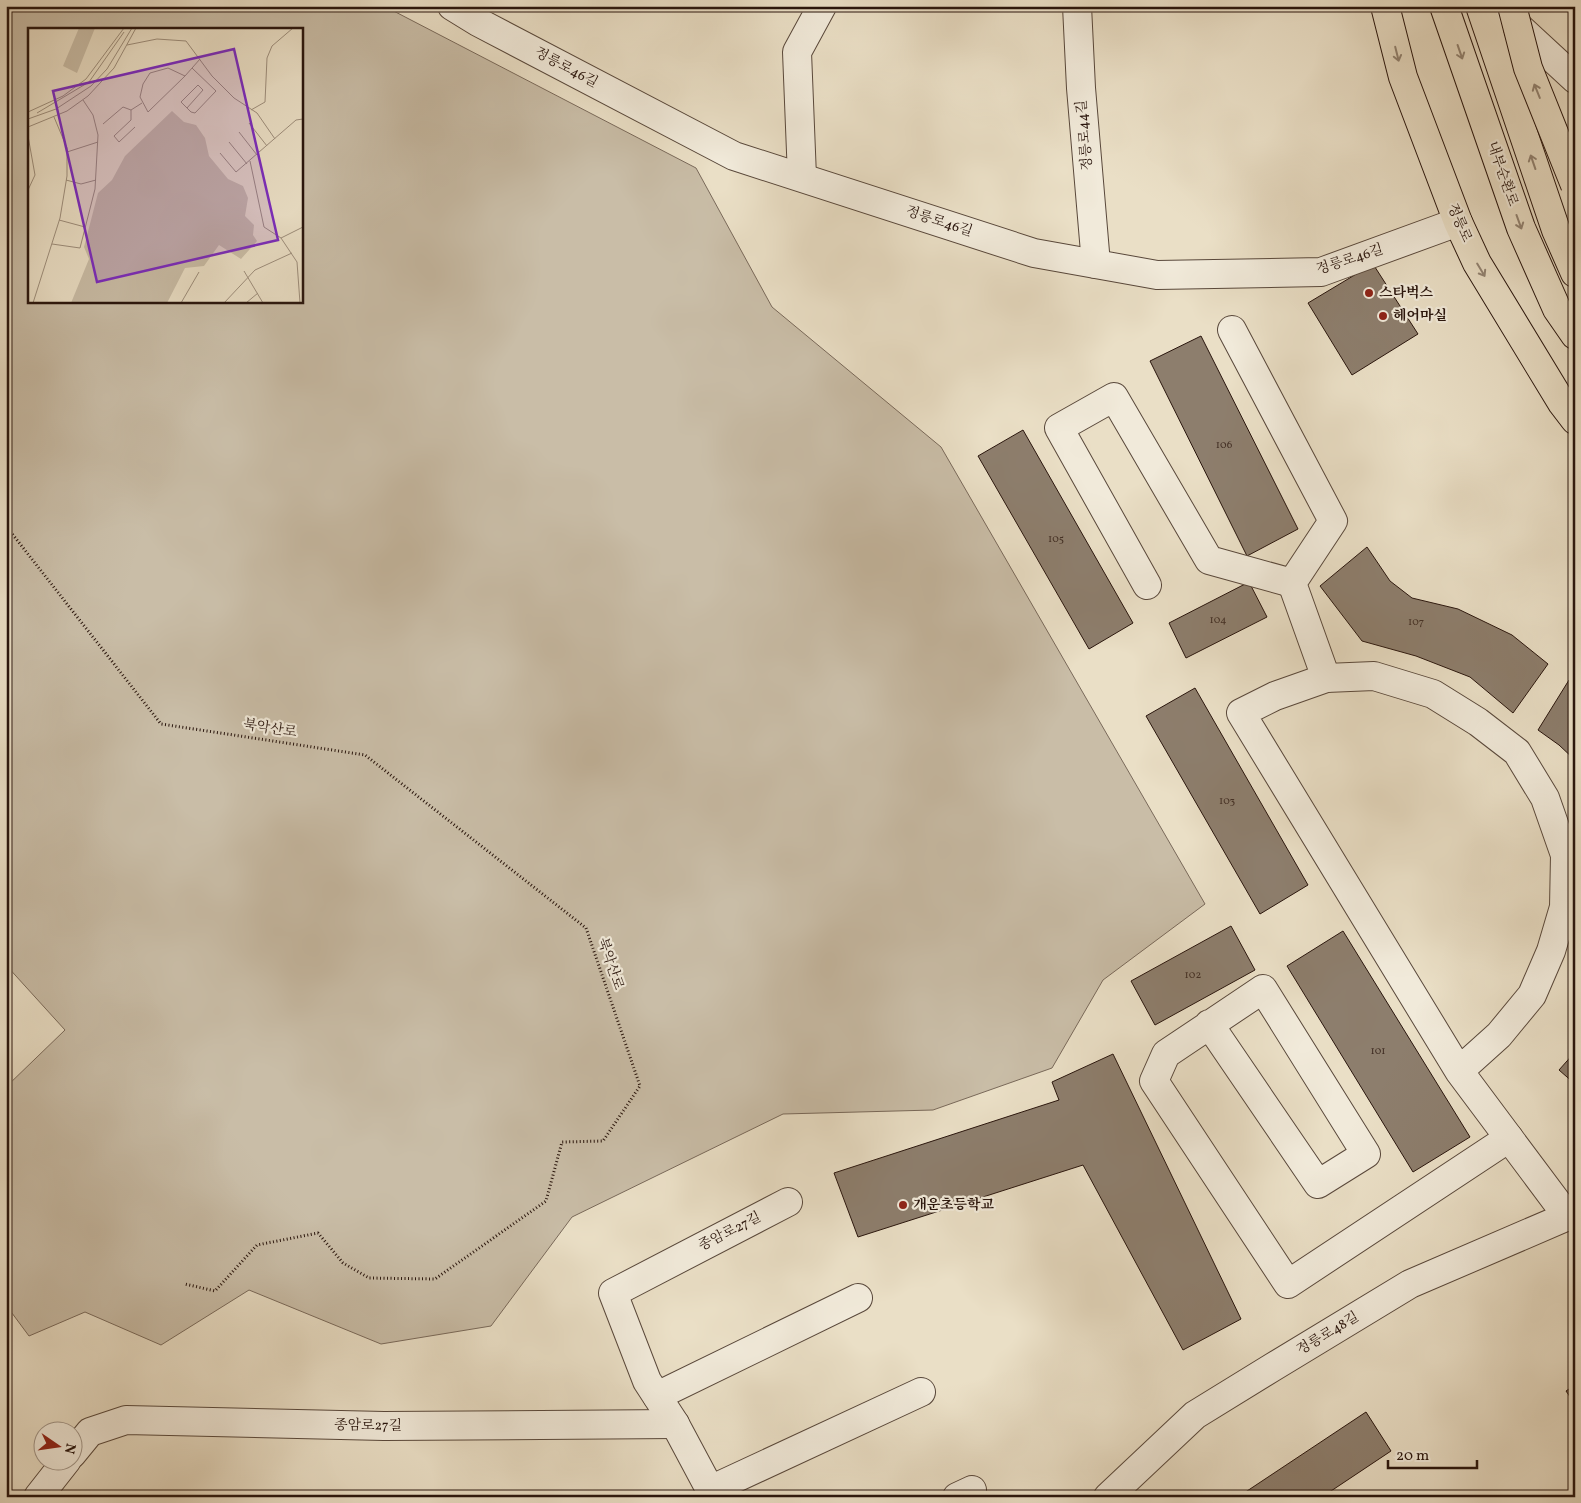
<svg xmlns="http://www.w3.org/2000/svg" width="1581" height="1503" viewBox="0 0 1581 1503" font-family="Vollkorn,'Noto Serif KR',serif">
  <style>
    .green { fill: #c9bda7; stroke: #79695a; fill-rule: evenodd }
    .building { fill: #8d7e6d; stroke: #29150d }
    .lines { fill: none; stroke-linecap: round; stroke-linejoin: round }
    .minor-casing { stroke: #59483b; stroke-width: 30 }
    .major-casing { stroke: #29150d; stroke-width: 30 }
    .highway-casing { stroke: #29150d; stroke-width: 30 }
    .path { stroke: #29150d; stroke-width: 3; stroke-dasharray: 1 2.5; stroke-linecap: butt }
    .minor { stroke: #f1eada; stroke-width: 28 }
    .major { stroke: #eadfc6; stroke-width: 28 }
    .highway { stroke: #eadfc6; stroke-width: 28 }
    .highway-bridge-casing { stroke: #29150d; stroke-width: 30; stroke-linecap: butt }
    .highway-bridge { stroke: #eadfc6; stroke-width: 28 }
    .oneway { stroke: #938473 }
    .poi-dot { fill: #8f2418; stroke: #f1eada; stroke-width: 2 }
    .labels { text-anchor: middle; dominant-baseline: central; stroke-width: 4.5; stroke-linejoin: round; paint-order: stroke }
    .number-label { font-size: 11px; fill: #422f25 }
    .street-label { font-size: 14px; fill: #29150d; stroke: #f1eada }
    .poi-label { font-size: 14px; font-weight: bold; fill: #29150d; stroke: #f1eada; text-anchor: start }
    .inset-road { fill: none; stroke: #9d8e7c; stroke-width: 1 }
    .view { fill: #7b2cbf; fill-opacity: 0.15; stroke: #7b2cbf; stroke-width: 2.5 }
    .inset-edge { fill: none; stroke: #29150d; stroke-width: 2.5 }
  </style>
  <rect width="100%" height="100%" fill="#eadfc6"/>
  <filter id="stains"><feTurbulence type="fractalNoise" baseFrequency=".004" numOctaves="4"/><feColorMatrix values="0 0 0 0 .2 0 0 0 0 .09 0 0 0 0 .02 0 0 0 .5 -.17"/></filter>
  <radialGradient id="worn" r=".72"><stop offset=".6" stop-color="#630" stop-opacity="0"/><stop offset="1" stop-color="#630" stop-opacity=".3"/></radialGradient>
  <!-- green -->
  <path class="green" d="M6,6H384L696,168L772,307L941,447L1205,904L1103,980L1052,1068L933,1110L783,1114L572,1217L491,1326L381,1344L249,1290L161,1345L85,1312L29,1336L6,1305V1087L65,1030L6,965ZM29,29H301V301H29Z"/>
  <!-- building -->
  <g class="building">
    <polygon points="1373,264 1418,334 1352,375 1308,303"/>
    <polygon points="1201,336 1298,529 1247,556 1150,361"/>
    <polygon points="1023,430 1133,623 1089,649 978,456"/>
    <polygon points="1367,547 1390,581 1412,598 1458,609 1512,635 1548,664 1513,713 1470,677 1416,656 1362,641 1320,586"/>
    <polygon points="1249,582 1267,617 1186,658 1169,623"/>
    <polygon points="1569,680 1575,685 1575,760 1559,745 1538,730"/>
    <polygon points="1195,688 1308,885 1260,914 1146,716"/>
    <polygon points="1231,926 1255,970 1155,1025 1131,981"/>
    <polygon points="1343,931 1470,1137 1413,1172 1287,966"/>
    <polygon points="1575,1052 1575,1084 1559,1070"/>
    <polygon points="1113,1054 1241,1319 1183,1350 1083,1165 858,1237 834,1173 1059,1100 1052,1082"/>
    <polygon points="1575,1385 1575,1404 1566,1391"/>
    <polygon points="1366,1412 1391,1451 1322,1497 1238,1497"/>
  </g>
  <g class="lines">
    <!-- minor casing -->
    <g class="minor-casing">
      <g id="minor">
        <polyline points="452,6 478,22 734,156 1034,253 1157,275 1321,272 1458,222"/>
        <polyline points="1077,6 1081,88 1096,264"/>
        <polyline points="1496,6 1575,79"/>
        <polyline points="802,177 797,52 822,6"/>
        <polyline points="1232,330 1333,521 1292,583 1326,678"/>
        <polyline points="1147,585 1059,428 1114,397 1209,560 1292,583"/>
        <polyline points="1209,1024 1318,1184 1366,1154 1263,989 1166,1054 1154,1081 1288,1284 1509,1138"/>
        <polyline points="1459,1071 1499,1035 1532,995 1551,951 1564,907 1565,855 1545,798 1517,752 1478,722 1433,694 1374,676 1326,678 1275,696 1241,713 1459,1071 1568,1217"/>
        <polyline points="657,1396 858,1298"/>
        <polyline points="72,1454 90,1432 126,1420 384,1426 675,1424"/>
        <polyline points="710,1490 921,1392"/>
        <polyline points="38,1497 67,1460"/>
        <polyline points="714,1497 675,1424 647,1381 613,1293 788,1202"/>
        <polyline points="957,1497 972,1490"/>
        <polyline points="1108,1497 1195,1415 1273,1367 1410,1284 1575,1213"/>
      </g>
    </g>
    <!-- major casing -->
    <g class="major-casing">
      <g id="major">
        <polyline points="1385,6 1403,77 1458,222 1477,263 1562,403 1575,420"/>
        <polyline points="1480,6 1556,230 1575,273"/>
      </g>
    </g>
    <!-- highway casing -->
    <g class="highway-casing">
      <polyline id="highway" points="1444,6 1521,228 1557,309 1575,335"/>
    </g>
    <!-- path -->
    <polyline class="path" points="6,526 161,724 365,755 586,928 640,1086 603,1141 562,1142 546,1201 435,1279 369,1278 343,1263 318,1233 257,1245 215,1291 185,1284"/>
    <!-- minor -->
    <use href="#minor" class="minor"/>
    <!-- major -->
    <use href="#major" class="major"/>
    <!-- highway -->
    <use href="#highway" class="highway"/>
    <!-- highway-bridge casing -->
    <g class="highway-bridge-casing">
      <polyline id="highway-bridge" points="1512,6 1528,68 1575,185"/>
    </g>
    <!-- highway-bridge -->
    <use href="#highway-bridge" class="highway-bridge"/>
  </g>
  <!-- one-way arrows -->
  <defs><path id="oneway-shaft" d="M-6 0H5M1.5-3L5.5 0L1.5 3" fill="none" stroke-width="1.6" stroke-linecap="round" stroke-linejoin="round" transform="scale(1.25)"/></defs>
  <g class="oneway">
    <use href="#oneway-shaft" transform="translate(1460 52) rotate(71)"/>
    <use href="#oneway-shaft" transform="translate(1397 54) rotate(76)"/>
    <use href="#oneway-shaft" transform="translate(1537 91) rotate(-112)"/>
    <use href="#oneway-shaft" transform="translate(1533 162) rotate(-109)"/>
    <use href="#oneway-shaft" transform="translate(1519 222) rotate(70)"/>
    <use href="#oneway-shaft" transform="translate(1481 270) rotate(59)"/>
  </g>
  <!-- markers -->
  <g class="poi-dot">
    <circle cx="1369" cy="293" r="5"/>
    <circle cx="1383" cy="316" r="5"/>
    <circle cx="903" cy="1205" r="5"/>
  </g>
  <g class="labels">
    <!-- number labels -->
    <g class="number-label">
      <text x="1224" y="445">106</text>
      <text x="1056" y="539">105</text>
      <text x="1218" y="620">104</text>
      <text x="1416" y="622">107</text>
      <text x="1227" y="801">103</text>
      <text x="1193" y="975">102</text>
      <text x="1378" y="1051">101</text>
    </g>
    <!-- street labels -->
    <g class="street-label">
      <text transform="translate(566 68) rotate(28)">정릉로46길</text>
      <text transform="translate(1085 135) rotate(-95)">정릉로44길</text>
      <text transform="translate(1502 174) rotate(71)">내부순환로</text>
      <text transform="translate(939 222) rotate(18)">정릉로46길</text>
      <text transform="translate(1459 223) rotate(67)">정릉로</text>
      <text transform="translate(1350 260) rotate(-18)">정릉로46길</text>
      <text transform="translate(270 729) rotate(9)">북악산로</text>
      <text transform="translate(610 964) rotate(71)">북악산로</text>
      <text transform="translate(730 1232) rotate(-27)">종암로27길</text>
      <text transform="translate(1328 1334) rotate(-31)">정릉로48길</text>
      <text transform="translate(368 1426) rotate(1)">종암로27길</text>
    </g>
    <!-- poi labels -->
    <g class="poi-label">
      <text x="1379" y="293">스타벅스</text>
      <text x="1393" y="316">헤어마실</text>
      <text x="913" y="1205">개운초등학교</text>
    </g>
  </g>
  <!-- overview -->
  <g transform="translate(28 28)">
    <rect width="275" height="275" fill="#eadfc6"/>
    <path d="M51,0H67L49,45L35,38ZM144,83L156,94L168,97L177,110L181,128L200,151L215,158L220,170L217,188L226,197L225,207L229,213L213,231L191,217L176,238L157,240L139,275H43L61,231L56,219L70,165L84,152L97,128Z" fill="#c9bda7"/>
    <path class="inset-road" d="M99,17L129,11L158,13L184,48L206,70L229,85L247,111M157,48L140,40L122,45L115,56L112,69L120,84L157,48L172,31M159,80L175,62L170,57L153,74L163,84L167,85L188,63L164,40M103,82V92L86,108L91,114L107,99M223,82L237,74L239,30L244,18L265,0M0,84L35,68L58,51L96,0M9,85L61,54L96,4M0,91L28,81L63,58L79,41L104,0M221,95L239,118M75,96L95,79L103,82L114,75M0,99L39,83L60,68L86,40L108,0M211,104L229,127M0,108L7,147L0,162M201,114L219,136M39,124L70,114M192,125L208,144L268,92L275,91M222,133L236,199L253,210L269,234L272,275M38,152L53,156L68,152M31,192L57,199M253,210L275,199M24,216L52,220L67,161L70,107L65,87L55,72M216,243L235,275M5,275L32,190L39,148V120L26,89M153,275L171,244M196,275L227,242L264,225M218,275L230,265"/>
    <path class="view" d="M206,21L250,212L69,254L25,63Z"/>
    <rect width="275" height="275" class="inset-edge"/>
  </g>
  <!-- margin -->
  <rect width="1581" height="1503" fill="none" stroke="#eadfc6" stroke-width="25"/>
  <rect x="8" y="8" width="1566" height="1488" fill="none" stroke="#29150d" stroke-width="2.5"/>
  <rect x="12" y="12" width="1556" height="1478" fill="none" stroke="#29150d"/>
  <!-- north arrow -->
  <g transform="translate(58 1446) rotate(103)"><circle r="24" fill="#f1eada" stroke="#a19588"/>
  <path d="M0-4L9 19L0 12L-9 19Z" fill="#8f2418"/>
  <text y="-8" font-size="14" font-weight="bold" text-anchor="middle" fill="#29150d">N</text>
  </g>
  <!-- scale -->
  <path d="M1388 1460v8h89v-8" fill="none" stroke="#29150d" stroke-width="2.5"/>
  <text x="1396" y="1460" font-size="15" fill="#29150d" stroke="#f1eada" stroke-width="4" paint-order="stroke">20 m</text>
  <rect width="100%" height="100%" filter="url(#stains)"/>
  <rect width="100%" height="100%" fill="url(#worn)"/>
</svg>
